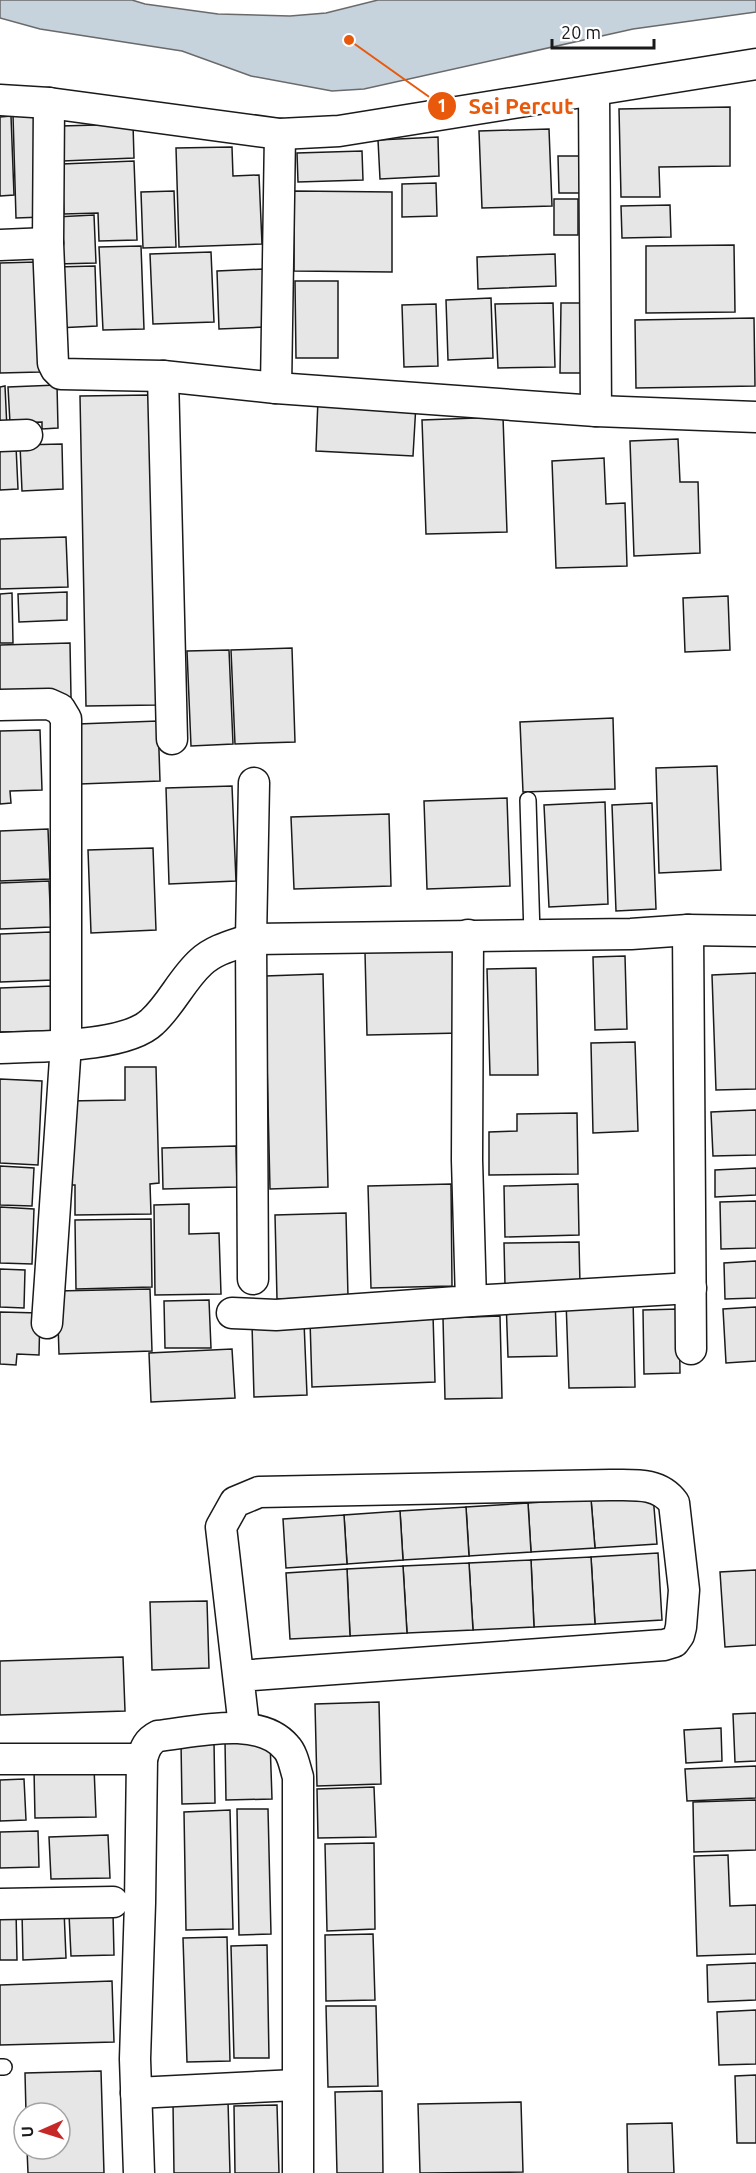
<svg xmlns="http://www.w3.org/2000/svg" width="756" height="2173" viewBox="0 0 756 2173" font-family="Ubuntu,sans-serif">
  <style>
    .water { fill: #c6d2dc; stroke: #6a6a6a; stroke-width: 1.5 }
    .building { fill: #e6e6e6; stroke: #1a1a1a; stroke-width: 1.5 }
    .lines { fill: none; stroke-linecap: round; stroke-linejoin: round }
    .service-casing { stroke: #1a1a1a; stroke-width: 18 }
    .minor-casing { stroke: #1a1a1a; stroke-width: 33 }
    .service { stroke: #fff; stroke-width: 15 }
    .minor { stroke: #fff; stroke-width: 30 }
    .leader { fill: none; stroke: #e8590c; stroke-width: 2 }
    .callout-dot { fill: #e8590c; stroke: #fff; stroke-width: 2 }
    .mark-label { font-size: 18px; text-anchor: middle; font-weight: bold; fill: #fff }
    .callout-label { font-size: 22px; text-anchor: middle; font-weight: bold; fill: #e8590c; stroke: #fff; stroke-width: 4.5; stroke-linejoin: round; paint-order: stroke }
  </style>
  <rect width="100%" height="100%" fill="#fff"/>
  <!-- water -->
  <polygon class="water" points="0,0 132,0 145,4 218,14 290,16 326,13 378,0 756,0 756,12 633,29 364,89 332,91 251,76 182,51 40,29 0,18"/>
  <!-- building -->
  <g class="building">
    <polygon points="730,107 730,166 659,167 660,197 621,197 619,109"/>
    <polygon points="13,115 40,115 43,217 16,218"/>
    <polygon points="11,116 14,195 0,196 0,117"/>
    <polygon points="133,124 134,158 63,161 61,126"/>
    <polygon points="549,129 552,206 482,208 479,131"/>
    <polygon points="438,137 439,176 380,179 378,140"/>
    <polygon points="232,147 233,176 259,175 262,244 179,247 176,148"/>
    <polygon points="362,151 363,180 298,182 297,153"/>
    <polygon points="558,156 590,156 590,193 559,193"/>
    <polygon points="134,161 137,240 99,241 98,213 64,214 62,164"/>
    <polygon points="436,183 437,216 402,217 402,184"/>
    <polygon points="174,191 176,247 143,248 141,192"/>
    <polygon points="294,191 392,192 392,272 294,271"/>
    <rect x="554" y="199" width="24" height="36"/>
    <polygon points="670,205 671,237 622,238 621,206"/>
    <polygon points="94,215 96,263 57,264 55,217"/>
    <polygon points="734,245 735,312 646,313 646,246"/>
    <polygon points="141,246 144,329 103,330 99,247"/>
    <polygon points="211,252 214,322 153,324 150,254"/>
    <polygon points="555,254 556,286 478,289 477,257"/>
    <polygon points="36,262 40,372 0,373 0,263"/>
    <polygon points="95,266 97,326 57,328 55,267"/>
    <polygon points="263,269 265,327 219,329 217,271"/>
    <polygon points="295,281 338,281 338,358 296,358"/>
    <polygon points="491,298 493,358 448,360 446,300"/>
    <polygon points="553,303 555,367 498,368 495,304"/>
    <polygon points="561,303 591,303 590,373 560,373"/>
    <polygon points="436,304 438,366 404,367 402,305"/>
    <polygon points="754,318 755,386 636,388 635,320"/>
    <polygon points="57,385 58,428 42,429 42,422 10,423 8,387"/>
    <polygon points="5,386 7,429 0,430 0,387"/>
    <polygon points="151,395 157,705 86,706 80,396"/>
    <polygon points="318,399 416,404 413,456 316,451"/>
    <polygon points="503,417 507,532 426,534 422,420"/>
    <polygon points="678,439 680,482 698,482 700,553 634,556 630,441"/>
    <polygon points="62,444 63,489 22,491 20,445"/>
    <polygon points="16,446 18,489 0,490 0,447"/>
    <polygon points="604,458 606,504 625,503 627,566 556,568 552,461"/>
    <polygon points="66,537 68,587 0,589 0,539"/>
    <polygon points="67,592 67,620 19,622 18,594"/>
    <polygon points="12,593 13,643 0,643 0,594"/>
    <polygon points="728,596 730,650 685,652 683,598"/>
    <polygon points="70,643 71,697 0,700 0,645"/>
    <polygon points="292,648 295,742 235,744 231,650"/>
    <polygon points="229,650 233,744 191,746 187,651"/>
    <polygon points="613,718 615,789 523,792 520,722"/>
    <polygon points="158,721 160,781 80,784 78,724"/>
    <polygon points="40,730 42,790 10,791 11,803 0,804 0,731"/>
    <polygon points="717,766 721,870 659,873 656,768"/>
    <polygon points="232,786 236,881 169,884 166,788"/>
    <polygon points="507,798 510,886 427,889 424,801"/>
    <polygon points="605,802 608,904 549,907 544,805"/>
    <polygon points="652,803 656,909 616,911 612,805"/>
    <polygon points="389,814 391,886 294,889 291,817"/>
    <polygon points="48,829 50,879 0,881 0,831"/>
    <polygon points="153,848 156,930 91,933 88,850"/>
    <polygon points="49,881 51,927 0,929 0,883"/>
    <polygon points="51,932 53,980 0,982 0,934"/>
    <polygon points="459,950 461,1033 367,1035 365,952"/>
    <polygon points="625,956 627,1029 595,1030 593,957"/>
    <polygon points="536,968 538,1075 490,1075 487,969"/>
    <polygon points="756,973 756,1089 716,1090 712,975"/>
    <polygon points="323,974 328,1187 270,1189 265,976"/>
    <polygon points="53,986 55,1031 0,1032 0,988"/>
    <polygon points="635,1042 638,1131 593,1133 591,1043"/>
    <polygon points="125,1067 156,1067 159,1183 150,1184 151,1214 75,1215 75,1185 70,1185 68,1101 125,1100"/>
    <polygon points="0,1079 42,1081 38,1165 0,1163"/>
    <polygon points="756,1110 756,1155 713,1156 711,1112"/>
    <polygon points="577,1113 578,1174 489,1175 489,1132 517,1131 517,1114"/>
    <polygon points="236,1146 237,1187 163,1189 162,1148"/>
    <polygon points="0,1166 34,1168 32,1206 0,1205"/>
    <polygon points="756,1168 756,1195 715,1197 715,1170"/>
    <polygon points="451,1184 452,1286 371,1288 368,1186"/>
    <polygon points="578,1184 579,1235 505,1237 504,1186"/>
    <polygon points="756,1201 756,1248 721,1249 720,1202"/>
    <polygon points="189,1204 189,1234 219,1233 221,1294 155,1295 154,1205"/>
    <polygon points="0,1207 34,1209 32,1264 0,1263"/>
    <polygon points="346,1213 348,1297 277,1299 275,1215"/>
    <polygon points="151,1219 152,1287 76,1289 75,1220"/>
    <polygon points="579,1242 580,1284 505,1285 504,1243"/>
    <polygon points="756,1261 756,1298 725,1299 724,1263"/>
    <polygon points="0,1269 25,1270 24,1308 0,1307"/>
    <polygon points="150,1289 152,1351 59,1354 57,1291"/>
    <polygon points="555,1298 557,1356 508,1357 506,1299"/>
    <polygon points="633,1298 635,1387 569,1388 566,1300"/>
    <polygon points="209,1300 211,1348 165,1348 164,1301"/>
    <polygon points="756,1307 756,1361 726,1363 723,1309"/>
    <polygon points="679,1309 680,1373 644,1374 643,1310"/>
    <polygon points="0,1312 40,1313 39,1355 17,1354 16,1365 0,1364"/>
    <polygon points="433,1315 435,1382 312,1387 310,1320"/>
    <polygon points="500,1316 502,1398 445,1399 443,1318"/>
    <polygon points="304,1322 307,1395 254,1397 252,1324"/>
    <polygon points="232,1349 235,1398 151,1402 149,1353"/>
    <polygon points="653,1495 657,1544 595,1548 591,1499"/>
    <polygon points="591,1499 595,1548 531,1552 528,1503"/>
    <polygon points="528,1503 531,1552 469,1556 466,1507"/>
    <polygon points="466,1507 469,1556 403,1560 400,1511"/>
    <polygon points="400,1511 403,1560 347,1564 344,1515"/>
    <polygon points="344,1515 347,1564 286,1568 283,1519"/>
    <polygon points="658,1553 662,1620 595,1624 591,1557"/>
    <polygon points="591,1557 595,1624 534,1627 531,1560"/>
    <polygon points="531,1560 534,1627 473,1630 469,1563"/>
    <polygon points="469,1563 473,1630 407,1633 403,1566"/>
    <polygon points="403,1566 407,1633 350,1636 347,1569"/>
    <polygon points="347,1569 350,1636 290,1639 286,1573"/>
    <polygon points="756,1570 756,1645 725,1647 720,1572"/>
    <polygon points="207,1601 209,1668 152,1670 150,1602"/>
    <polygon points="123,1657 125,1711 0,1715 0,1661"/>
    <polygon points="379,1702 381,1784 317,1786 315,1704"/>
    <polygon points="756,1713 756,1761 735,1762 733,1714"/>
    <polygon points="721,1728 722,1761 686,1763 684,1730"/>
    <polygon points="270,1740 272,1799 226,1800 225,1741"/>
    <polygon points="181,1742 214,1742 215,1803 182,1804"/>
    <polygon points="756,1766 756,1798 687,1801 685,1769"/>
    <polygon points="94,1767 96,1817 35,1818 34,1769"/>
    <polygon points="24,1779 26,1820 0,1821 0,1780"/>
    <polygon points="374,1787 376,1837 318,1838 317,1789"/>
    <polygon points="756,1800 756,1850 694,1852 693,1802"/>
    <polygon points="237,1809 268,1809 271,1934 239,1935"/>
    <polygon points="230,1810 233,1929 186,1930 184,1812"/>
    <polygon points="38,1831 39,1867 0,1868 0,1832"/>
    <polygon points="108,1835 110,1878 51,1879 49,1837"/>
    <polygon points="374,1843 375,1929 327,1931 325,1844"/>
    <polygon points="728,1855 730,1906 756,1905 756,1954 697,1956 694,1856"/>
    <polygon points="16,1910 17,1960 0,1960 0,1911"/>
    <polygon points="64,1910 66,1958 23,1960 22,1912"/>
    <polygon points="113,1913 114,1955 71,1956 69,1914"/>
    <polygon points="373,1934 375,2000 326,2001 325,1935"/>
    <polygon points="227,1937 230,2061 187,2062 183,1938"/>
    <polygon points="267,1945 269,2058 234,2058 231,1946"/>
    <polygon points="756,1963 756,2000 708,2002 707,1965"/>
    <polygon points="112,1981 114,2042 0,2045 0,1985"/>
    <polygon points="326,2006 376,2006 378,2086 328,2087"/>
    <polygon points="756,2010 756,2064 719,2065 717,2012"/>
    <polygon points="101,2071 104,2173 28,2173 27,2149 60,2149 60,2113 26,2113 25,2073"/>
    <polygon points="756,2075 756,2143 737,2143 735,2076"/>
    <polygon points="382,2091 383,2173 337,2173 335,2092"/>
    <polygon points="228,2101 230,2173 174,2173 173,2103"/>
    <polygon points="521,2102 523,2172 420,2173 418,2104"/>
    <polygon points="277,2105 279,2173 235,2173 234,2106"/>
    <polygon points="672,2123 674,2173 628,2173 627,2124"/>
  </g>
  <g class="lines">
    <!-- service casing -->
    <g class="service-casing">
      <g id="service">
        <polyline points="528,800 532,935"/>
        <polyline points="0,2067 4,2067"/>
      </g>
    </g>
    <!-- minor casing -->
    <g class="minor-casing">
      <g id="minor">
        <polyline points="594,91 596,411"/>
        <polyline points="0,100 49,103 280,134 339,131 756,64"/>
        <polyline points="48,243 49,103"/>
        <polyline points="0,245 48,243 53,363 56,369 61,374 163,376 276,388 596,411 756,417"/>
        <polyline points="163,376 172,739"/>
        <polyline points="276,388 280,134"/>
        <polyline points="0,436 27,435"/>
        <polyline points="0,705 49,704 60,709 66,719 66,1044 47,1323"/>
        <polyline points="688,930 691,1349"/>
        <path d="M0,1048C37,1046 125,1048 152,1022C171,1005 182,979 201,962C215,949 234,945 251,939L631,934L688,930L756,931"/>
        <polyline points="253,1279 251,939 254,783"/>
        <polyline points="471,1301 691,1288"/>
        <polyline points="232,1313 276,1315 471,1301 467,1160 468,935"/>
        <path d="M239,1676L664,1645L674,1642L679,1635L681,1627L684,1590L674,1503C659,1482 634,1485 610,1485L259,1492L235,1502L221,1527L244,1727"/>
        <polyline points="0,1759 142,1759"/>
        <polyline points="0,1904 113,1902"/>
        <polyline points="136,2093 296,2085"/>
        <path d="M139,2173L135,2059L140,1903L142,1759C145,1748 148,1741 158,1736C195,1732 259,1715 286,1747C293,1754 295,1768 298,1777V2173"/>
      </g>
    </g>
    <!-- service -->
    <use href="#service" class="service"/>
    <!-- minor -->
    <use href="#minor" class="minor"/>
  </g>
  <!-- callouts -->
  <path class="leader" d="M349 40L442 106"/>
  <g class="callout-dot">
    <circle cx="349" cy="40" r="6"/>
    <circle cx="442" cy="106" r="15"/>
  </g>
  <g class="mark-label">
    <text x="442" y="112">1</text>
  </g>
  <g class="callout-label">
    <text x="521" y="114">Sei Percut</text>
  </g>
  <!-- north arrow -->
  <g transform="translate(42 2131) rotate(267)"><circle r="28" fill="#ffffff" stroke="#a3a3a3" stroke-width="1.5"/>
  <path d="M0-4.5L10 22L0 15L-10 22Z" fill="#c62828"/>
  <text y="-9" font-size="16" font-weight="bold" text-anchor="middle" fill="#1a1a1a">U</text>
  </g>
  <!-- scale -->
  <path d="M552 39v9h102v-9" fill="none" stroke="#1a1a1a" stroke-width="3"/>
  <text x="561" y="39" font-size="18" fill="#1a1a1a" stroke="#ffffff" stroke-width="4.5" paint-order="stroke">20 m</text>
</svg>
